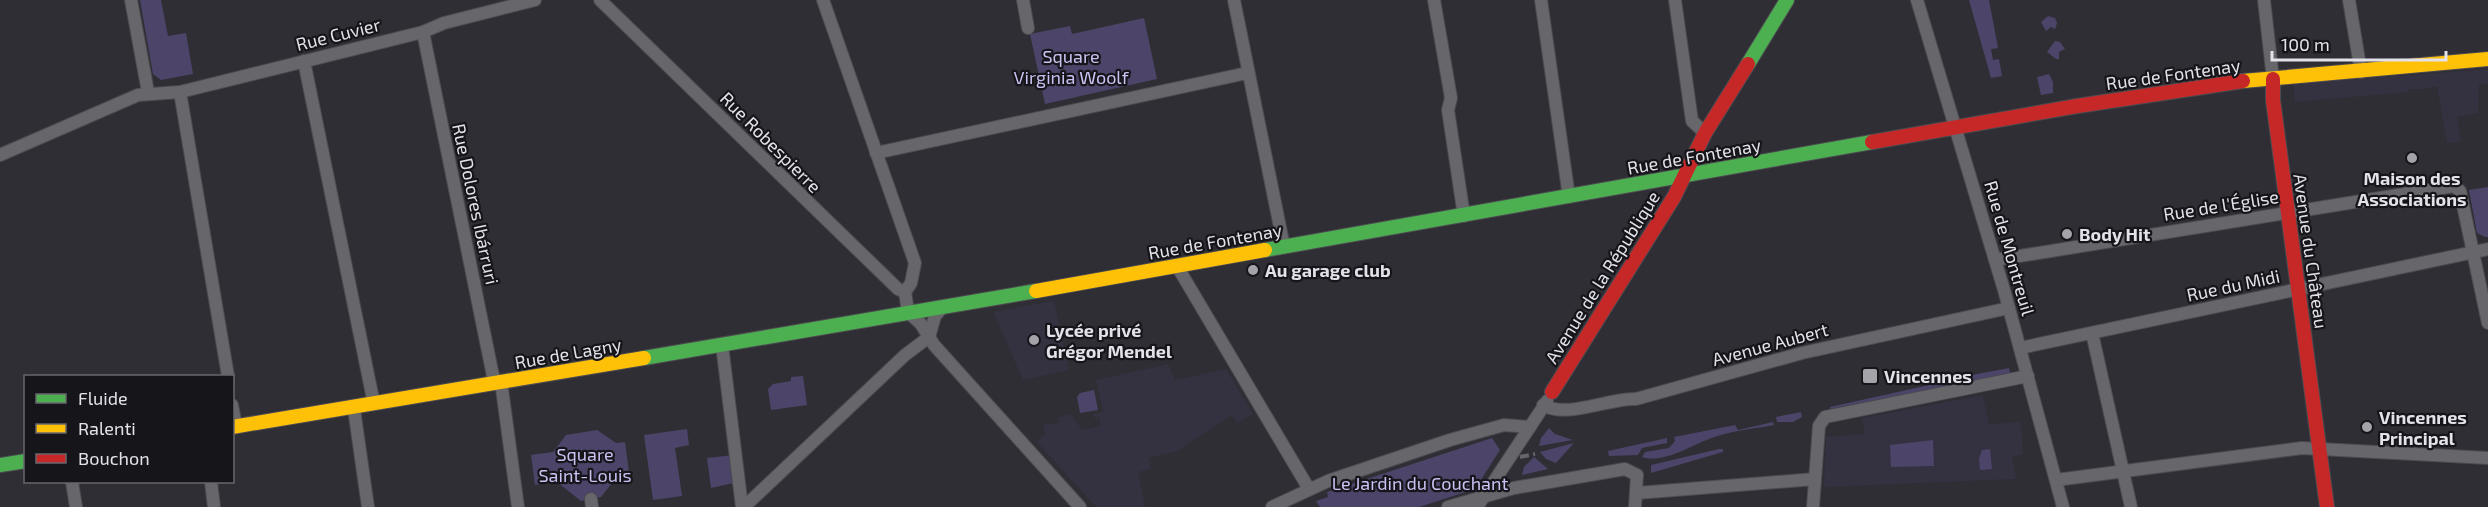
<svg xmlns="http://www.w3.org/2000/svg" width="2488" height="507" viewBox="0 0 2488 507" font-family="'Exo 2',sans-serif">
  <style>
    .built { fill: #343141 }
    .green { fill: #4d4469 }
    .lines { fill: none; stroke-linecap: round; stroke-linejoin: round }
    .street-casing { stroke: #4c4b51; stroke-width: 14 }
    .fast-casing { stroke: #4c4b51; stroke-width: 16 }
    .slow-casing { stroke: #4c4b51; stroke-width: 16 }
    .jam-casing { stroke: #4c4b51; stroke-width: 16 }
    .street { stroke: #67666b; stroke-width: 12 }
    .fast { stroke: #4caf50; stroke-width: 14 }
    .slow { stroke: #ffc107; stroke-width: 14 }
    .jam { stroke: #c62828; stroke-width: 14 }
    .rail { stroke: #67666b; stroke-width: 4; stroke-dasharray: 9 4.5; stroke-linecap: butt }
    .poi-dot { fill: #a4a3aa; stroke: #16151a; stroke-width: 2 }
    .labels { text-anchor: middle; dominant-baseline: central; stroke-width: 4.5; stroke-linejoin: round; paint-order: stroke }
    .street-label { font-size: 18px; fill: #e3e2ea; stroke: #16151a }
    .park-label { font-size: 18px; fill: #cbc1f3; stroke: #16151a }
    .poi-label { font-size: 18px; font-weight: bold; fill: #e3e2ea; stroke: #16151a; text-anchor: start }
  </style>
  <rect width="100%" height="100%" fill="#2f2e34"/>
  <!-- built -->
  <g class="built">
    <polygon points="2488,69 2488,83 2479,85 2478,113 2457,117 2461,141 2447,143 2437,86 2423,89 2408,89 2408,92 2295,102 2293,84"/>
    <polygon points="1054,301 1069,370 1023,380 993,312"/>
    <polygon points="1168,364 1175,380 1226,369 1253,414 1237,423 1232,415 1177,451 1149,458 1151,469 1138,472 1145,507 1096,507 1037,442 1045,434 1043,424 1059,423 1058,417 1071,414 1082,430 1100,426 1099,417 1094,418 1093,414 1103,411 1096,380"/>
    <polygon points="1983,395 1989,424 2021,422 2023,455 2012,456 2016,479 1824,487 1826,437 1865,434 1862,418"/>
  </g>
  <!-- green -->
  <g class="green">
    <polygon points="140,0 161,0 168,36 186,33 193,74 161,80 153,74"/>
    <polygon points="1969,0 1989,0 1998,48 1991,49 1993,60 1999,59 2002,76 1991,78"/>
    <polygon points="2048,16 2055,18 2057,23 2055,29 2051,27 2046,31 2041,22"/>
    <polygon points="1144,18 1157,79 1045,104 1030,34 1070,26 1072,34"/>
    <polygon points="2055,41 2060,42 2065,49 2059,52 2059,59 2056,59 2047,52"/>
    <polygon points="2049,74 2053,82 2053,93 2041,95 2037,77"/>
    <polygon points="2488,187 2488,237 2485,237 2477,233 2469,190"/>
    <polygon points="2009,368 2010,373 1968,382 1967,376"/>
    <polygon points="803,376 807,405 771,410 768,389 773,384 791,381 791,377"/>
    <polygon points="1961,378 1962,383 1830,409 1830,407"/>
    <polygon points="1094,390 1098,410 1080,413 1077,397 1080,393"/>
    <polygon points="1801,412 1802,417 1793,422 1777,422 1776,417"/>
    <path d="M1773,422L1774,425C1753,429 1729,431 1709,439C1690,446 1663,464 1642,457L1645,452L1669,448L1675,441L1674,437L1735,425L1738,430Z"/>
    <polygon points="1549,428 1555,434 1573,440 1539,446 1541,438"/>
    <polygon points="687,429 689,445 675,448 682,496 653,500 644,435"/>
    <polygon points="597,430 616,443 625,442 629,472 619,474 601,497 581,501 557,482 535,485 531,455 553,452 566,435"/>
    <polygon points="1492,438 1500,450 1475,489 1419,507 1320,507 1316,501 1328,497 1327,492"/>
    <polygon points="1667,438 1667,443 1642,448 1638,455 1609,456 1608,451"/>
    <polygon points="1933,440 1934,466 1891,467 1890,445"/>
    <polygon points="1574,443 1556,463 1546,459 1540,452"/>
    <polygon points="1719,449 1723,449 1723,452 1651,473 1651,465"/>
    <polygon points="1990,449 1992,469 1980,470 1979,459 1982,450"/>
    <polygon points="734,455 738,482 711,488 707,458"/>
    <polygon points="1534,457 1548,469 1522,475 1524,467"/>
  </g>
  <g class="lines">
    <!-- street casing -->
    <g class="street-casing">
      <g id="street">
        <polyline points="131,0 148,92"/>
        <polyline points="600,0 898,289 905,292"/>
        <polyline points="823,0 915,263 911,283 905,292"/>
        <polyline points="1023,0 1028,28"/>
        <polyline points="1234,0 1284,247"/>
        <polyline points="1434,0 1451,98 1448,110 1464,216"/>
        <polyline points="1541,0 1569,197"/>
        <polyline points="1675,0 1692,121 1705,133"/>
        <polyline points="1917,0 2004,290 2063,507"/>
        <polyline points="2264,0 2273,79"/>
        <polyline points="2349,0 2361,72"/>
        <polyline points="423,32 493,376 502,389 518,507"/>
        <polyline points="304,61 374,404"/>
        <polyline points="180,92 228,376"/>
        <polyline points="876,153 1247,73"/>
        <polyline points="0,155 138,95 180,92 423,32 444,23 535,0"/>
        <polyline points="1995,260 2454,186 2460,191 2488,323"/>
        <polyline points="1177,266 1309,489"/>
        <polyline points="905,292 908,312 921,324 934,345 1080,507"/>
        <polyline points="2092,333 2131,507"/>
        <polyline points="722,345 742,507"/>
        <polyline points="2020,348 2488,249"/>
        <polyline points="232,405 236,426"/>
        <path d="M1543,405C1567,419 1608,398 1636,399L1802,353L2009,308"/>
        <polyline points="354,409 368,507"/>
        <polyline points="2056,480 2302,448 2488,458"/>
        <polyline points="72,482 76,507"/>
        <polyline points="211,482 214,507"/>
        <polyline points="1637,493 1815,479"/>
        <polyline points="591,499 592,507"/>
        <polyline points="744,507 905,355 929,337 935,316 942,308"/>
        <polyline points="1272,507 1328,481 1450,440 1504,425 1530,427"/>
        <polyline points="1448,507 1514,488 1625,469 1637,475 1635,507"/>
        <polyline points="1477,507 1547,401"/>
        <polyline points="1813,507 1819,426 1825,417 2028,376"/>
      </g>
    </g>
    <!-- fast casing -->
    <g class="fast-casing">
      <g id="fast">
        <polyline points="1748,64 1787,0"/>
        <polyline points="1265,250 1872,142"/>
        <polyline points="644,358 1036,291"/>
        <polyline points="0,465 26,461"/>
      </g>
    </g>
    <!-- slow casing -->
    <g class="slow-casing">
      <g id="slow">
        <polyline points="2243,81 2488,59"/>
        <polyline points="1036,291 1265,250"/>
        <polyline points="232,427 644,358"/>
      </g>
    </g>
    <!-- jam casing -->
    <g class="jam-casing">
      <g id="jam">
        <polyline points="2273,79 2273,100 2327,507"/>
        <polyline points="1872,142 2077,106 2243,81"/>
        <polyline points="1552,392 1674,197 1705,133 1748,64"/>
      </g>
    </g>
    <!-- street -->
    <use href="#street" class="street"/>
    <!-- fast -->
    <use href="#fast" class="fast"/>
    <!-- slow -->
    <use href="#slow" class="slow"/>
    <!-- jam -->
    <use href="#jam" class="jam"/>
    <!-- rail -->
    <polyline class="rail" points="1520,457 1535,454"/>
  </g>
  <!-- markers -->
  <g class="poi-dot">
    <circle cx="2412" cy="158" r="6"/>
    <circle cx="2067" cy="234" r="6"/>
    <circle cx="1253" cy="270" r="6"/>
    <circle cx="1034" cy="340" r="6"/>
    <rect x="1862" y="368" width="16" height="16" rx="3"/>
    <circle cx="2367" cy="427" r="6"/>
  </g>
  <g class="labels">
    <!-- street labels -->
    <g class="street-label">
      <text transform="translate(338 34) rotate(-14)">Rue Cuvier</text>
      <text transform="translate(2173 74) rotate(-8)">Rue de Fontenay</text>
      <text transform="translate(771 142) rotate(45)">Rue Robespierre</text>
      <text transform="translate(1694 156) rotate(-10)">Rue de Fontenay</text>
      <text transform="translate(476 204) rotate(78)">Rue Dolores Ibárruri</text>
      <text transform="translate(2221 205) rotate(-9)">Rue de l'Église</text>
      <text transform="translate(1215 241) rotate(-10)">Rue de Fontenay</text>
      <text transform="translate(2010 248) rotate(74)">Rue de Montreuil</text>
      <text transform="translate(2311 251) rotate(82)">Avenue du Château</text>
      <text transform="translate(1602 277) rotate(-58)">Avenue de la République</text>
      <text transform="translate(2233 285) rotate(-12)">Rue du Midi</text>
      <text transform="translate(1770 344) rotate(-15)">Avenue Aubert</text>
      <text transform="translate(568 353) rotate(-10)">Rue de Lagny</text>
    </g>
    <!-- park labels -->
    <g class="park-label">
      <text x="1071" y="56">Square<tspan x="1071" dy="21">Virginia Woolf</tspan></text>
      <text x="585" y="454">Square<tspan x="585" dy="21">Saint-Louis</tspan></text>
      <text x="1420" y="483">Le Jardin du Couchant</text>
    </g>
    <!-- poi labels -->
    <g class="poi-label">
      <text x="2412" y="178" text-anchor="middle">Maison des<tspan x="2412" dy="21">Associations</tspan></text>
      <text x="2079" y="234">Body Hit</text>
      <text x="1265" y="270">Au garage club</text>
      <text x="1046" y="330">Lycée privé<tspan x="1046" dy="21">Grégor Mendel</tspan></text>
      <text x="1884" y="376">Vincennes</text>
      <text x="2379" y="417">Vincennes<tspan x="2379" dy="21">Principal</tspan></text>
    </g>
  </g>
  <!-- legend -->
  <rect x="24" y="375" width="210" height="108" fill="#16151a" stroke="#68676d" stroke-width="1.5"/>
  <rect x="36" y="394" width="30" height="9" fill="#4caf50" stroke="#68676d" stroke-width="1.5"/>
  <text x="78" y="405" font-size="18" fill="#e3e2ea">Fluide</text>
  <rect x="36" y="424" width="30" height="9" fill="#ffc107" stroke="#68676d" stroke-width="1.5"/>
  <text x="78" y="435" font-size="18" fill="#e3e2ea">Ralenti</text>
  <rect x="36" y="454" width="30" height="9" fill="#c62828" stroke="#68676d" stroke-width="1.5"/>
  <text x="78" y="465" font-size="18" fill="#e3e2ea">Bouchon</text>
  <!-- scale -->
  <path d="M2272 51v9h174v-9" fill="none" stroke="#e3e2ea" stroke-width="3"/>
  <text x="2281" y="51" font-size="18" fill="#e3e2ea" stroke="#16151a" stroke-width="4.5" paint-order="stroke">100 m</text>
</svg>
